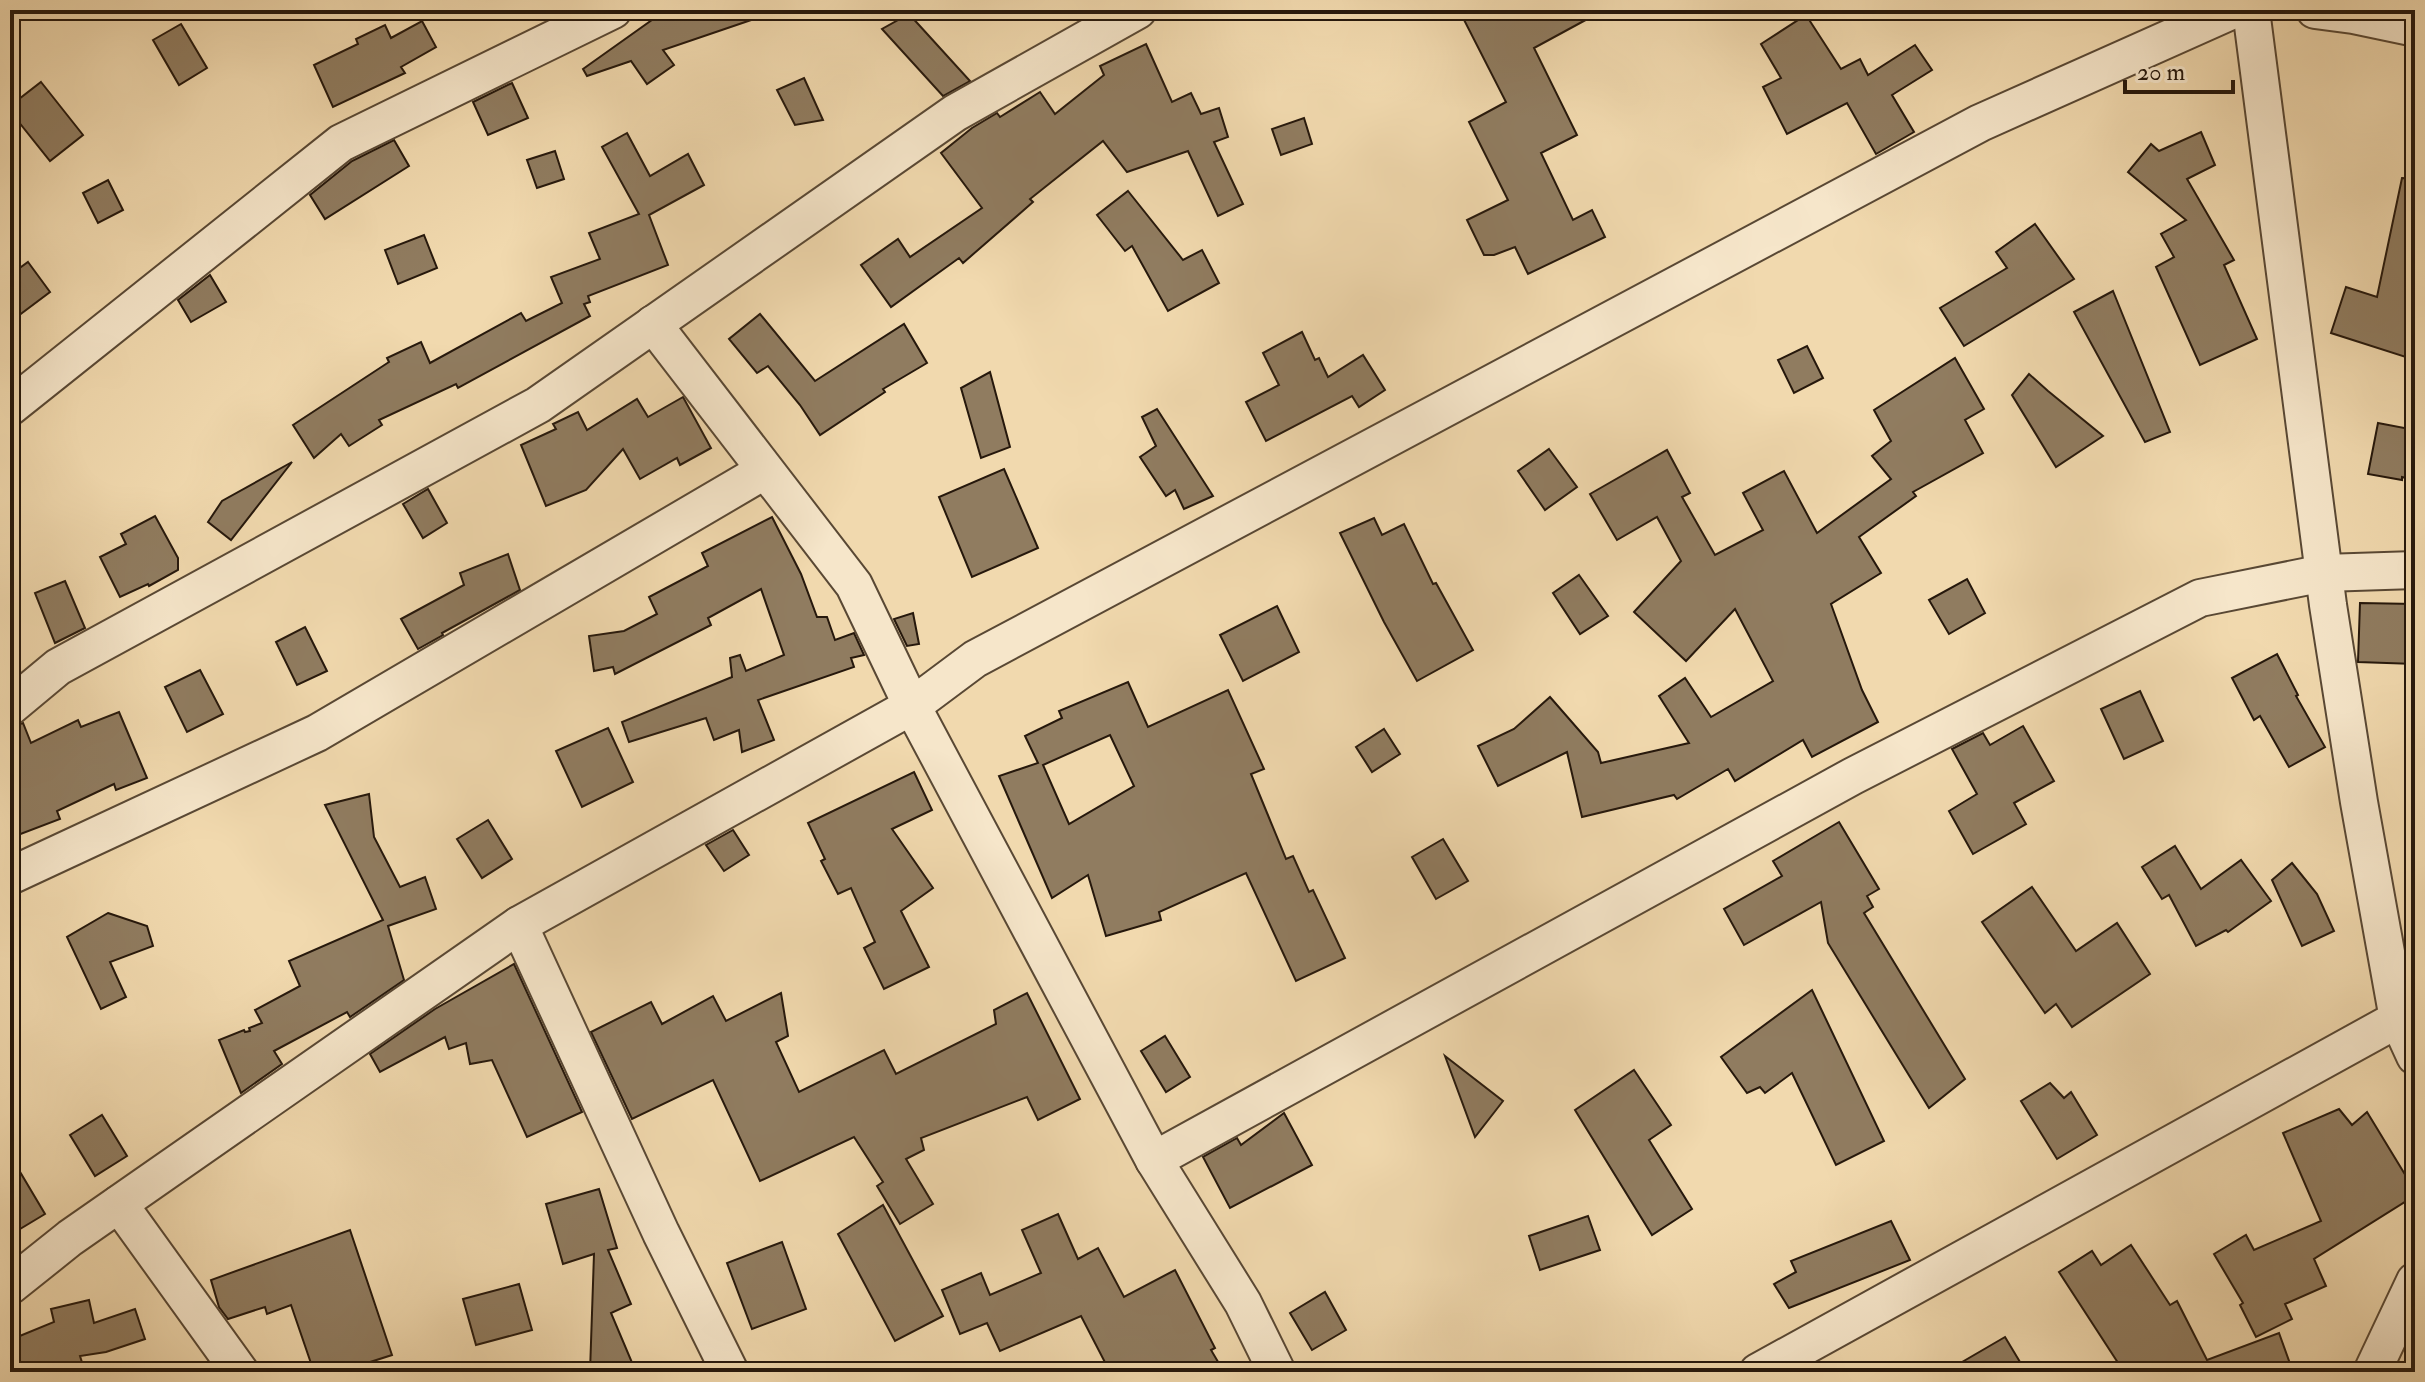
<svg xmlns="http://www.w3.org/2000/svg" width="2425" height="1382" viewBox="0 0 2425 1382" font-family="'IM FELL Double Pica',serif">
  <style>
    .building { fill: #907c60; stroke: #26180c; stroke-width: 2; fill-rule: evenodd }
    .lines { fill: none; stroke-linecap: round; stroke-linejoin: round }
    .minor-casing { stroke: #594834; stroke-width: 40 }
    .minor { stroke: #f6e6ca; stroke-width: 36 }
  </style>
  <rect width="100%" height="100%" fill="#f1d9ae"/>
  <filter id="stains"><feTurbulence type="fractalNoise" baseFrequency=".0025" numOctaves="4"/><feColorMatrix values="0 0 0 0 .2 0 0 0 0 .09 0 0 0 0 .02 0 0 0 .5 -.17"/></filter>
  <radialGradient id="worn" r=".72"><stop offset=".6" stop-color="#630" stop-opacity="0"/><stop offset="1" stop-color="#630" stop-opacity=".3"/></radialGradient>
  <!-- building -->
  <g class="building">
    <polygon points="666,10 765,10 766,15 663,50 674,65 647,84 631,61 587,76 583,69"/>
    <polygon points="1459,10 1604,10 1534,48 1577,135 1541,153 1573,220 1592,210 1605,237 1528,274 1515,247 1494,255 1484,255 1467,220 1508,200 1469,122 1506,102"/>
    <polygon points="909,14 970,81 943,96 882,29"/>
    <polygon points="1806,15 1841,69 1860,59 1868,75 1915,45 1932,70 1892,95 1914,132 1876,154 1847,103 1787,134 1763,87 1781,78 1761,44"/>
    <polygon points="422,21 436,47 401,67 405,73 333,107 314,65 358,44 356,39 385,25 391,38"/>
    <polygon points="181,24 207,68 179,85 153,40"/>
    <polygon points="1146,44 1172,102 1191,93 1201,114 1219,108 1228,137 1214,142 1243,204 1218,216 1188,151 1127,172 1103,141 1030,199 1033,202 963,263 959,258 891,307 861,265 898,239 910,257 982,208 941,153 972,128 997,113 1000,117 1040,92 1055,114 1104,75 1100,66"/>
    <polygon points="804,78 823,120 795,125 777,90"/>
    <polygon points="41,82 83,135 50,161 10,111 10,106"/>
    <polygon points="512,83 528,118 488,135 473,102"/>
    <polygon points="1304,118 1312,144 1281,155 1272,129"/>
    <polygon points="2201,132 2215,165 2187,179 2234,260 2224,265 2257,339 2200,365 2156,267 2174,257 2161,234 2186,220 2128,172 2151,144 2159,151"/>
    <polygon points="627,133 650,176 688,154 704,185 649,215 668,265 588,296 590,302 584,304 590,316 458,388 456,384 379,420 382,425 349,446 341,434 314,458 293,425 389,362 387,358 421,342 430,363 521,313 526,321 562,303 551,277 600,259 589,233 639,214 602,147"/>
    <polygon points="394,140 409,166 325,219 310,195 352,161"/>
    <polygon points="555,151 564,179 537,188 527,160"/>
    <polygon points="2402,178 2415,179 2415,360 2331,333 2346,287 2377,297"/>
    <polygon points="108,180 123,210 98,223 83,193"/>
    <polygon points="1128,191 1183,260 1202,250 1219,283 1168,311 1132,246 1125,251 1097,215"/>
    <polygon points="2035,224 2074,279 1964,346 1940,308 2007,268 1996,252"/>
    <polygon points="424,235 437,268 398,284 385,250"/>
    <polygon points="28,262 50,292 10,322 10,275"/>
    <polygon points="210,275 226,302 191,322 178,300"/>
    <polygon points="2113,291 2170,432 2145,442 2074,312"/>
    <polygon points="760,314 815,381 904,324 927,363 883,389 885,392 820,435 800,405 768,366 757,373 729,339"/>
    <polygon points="1302,332 1315,360 1319,358 1328,377 1363,355 1385,390 1359,407 1352,396 1266,441 1246,402 1279,385 1263,353"/>
    <polygon points="1807,346 1823,378 1794,393 1778,360"/>
    <polygon points="1955,358 1984,409 1965,420 1983,453 1913,492 1916,496 1859,537 1881,573 1831,604 1862,690 1878,722 1812,757 1803,740 1735,781 1728,769 1677,799 1674,795 1582,817 1567,752 1498,786 1478,746 1514,729 1550,697 1598,752 1601,763 1689,743 1659,696 1685,678 1711,717 1773,681 1735,609 1686,661 1634,612 1681,561 1657,517 1617,540 1590,494 1667,450 1690,493 1682,497 1715,555 1763,530 1743,493 1784,471 1817,533 1891,479 1872,456 1891,441 1874,410"/>
    <polygon points="990,372 1010,447 981,458 961,388"/>
    <polygon points="2029,374 2048,391 2103,436 2056,467 2012,395"/>
    <polygon points="683,397 711,448 680,465 677,458 640,479 623,449 586,490 546,506 521,445 556,429 553,424 578,412 587,430 637,399 648,417"/>
    <polygon points="1157,409 1213,496 1184,509 1175,490 1166,496 1140,457 1156,446 1142,417"/>
    <polygon points="2378,423 2415,430 2415,480 2402,477 2402,480 2368,474"/>
    <polygon points="1549,449 1577,487 1545,510 1518,471"/>
    <polygon points="292,462 231,540 208,522 222,501"/>
    <polygon points="1004,469 1038,548 972,577 939,497"/>
    <polygon points="428,489 447,523 423,538 403,504"/>
    <polygon points="155,516 178,558 178,570 149,586 148,584 120,597 100,557 126,544 121,534"/>
    <polygon points="772,517 801,574 817,617 827,617 835,640 854,633 864,655 851,658 854,667 758,700 774,740 742,752 739,730 714,740 706,718 629,742 622,722 732,677 730,658 740,655 746,671 784,655 761,589 708,618 711,625 615,674 613,667 594,671 589,636 624,631 657,614 649,597 708,566 702,553"/>
    <polygon points="1374,518 1382,535 1404,524 1433,584 1436,583 1473,650 1417,681 1384,622 1340,533"/>
    <polygon points="508,554 520,590 442,633 443,635 418,649 401,619 464,585 460,573"/>
    <polygon points="1579,575 1608,616 1580,634 1553,593"/>
    <polygon points="1967,579 1985,613 1949,634 1929,600"/>
    <polygon points="65,581 85,628 55,643 35,593"/>
    <polygon points="2360,603 2415,604 2415,664 2358,662"/>
    <polygon points="1277,606 1299,652 1243,681 1220,635"/>
    <polygon points="913,613 919,644 907,646 894,619"/>
    <polygon points="305,627 327,671 297,685 276,642"/>
    <polygon points="2277,654 2298,695 2296,696 2325,747 2289,767 2260,716 2254,720 2232,678"/>
    <polygon points="200,670 223,714 187,732 165,687"/>
    <path d="M1128,682L1148,727L1228,690L1264,769L1251,774L1286,859L1293,856L1309,892L1313,890L1345,958L1296,981L1246,873L1159,912L1161,920L1106,936L1088,875L1052,898L999,776L1038,763L1025,736L1062,718L1059,711ZM1110,735L1134,786L1069,824L1043,765Z"/>
    <polygon points="2140,691 2163,741 2124,759 2101,709"/>
    <polygon points="119,712 147,778 116,790 114,784 57,811 60,819 10,838 10,727 23,723 31,743 78,720 81,727"/>
    <polygon points="2023,726 2054,781 2014,803 2026,824 1973,854 1949,811 1977,794 1952,749 1983,733 1990,745"/>
    <polygon points="608,728 633,782 582,807 556,751"/>
    <polygon points="1384,729 1400,754 1372,772 1356,747"/>
    <polygon points="914,772 932,810 892,829 933,888 901,911 929,967 884,989 864,948 875,942 851,888 838,894 821,861 825,859 808,823"/>
    <polygon points="369,794 374,837 400,887 425,877 436,909 388,926 404,980 350,1017 347,1012 274,1051 282,1064 241,1093 219,1040 244,1030 245,1032 250,1031 249,1028 262,1023 255,1010 300,986 289,961 383,920 325,805"/>
    <polygon points="488,820 512,859 482,878 457,839"/>
    <polygon points="1839,822 1879,889 1867,896 1873,907 1864,913 1965,1079 1929,1108 1828,943 1821,902 1744,945 1724,909 1782,876 1773,861"/>
    <polygon points="733,830 749,855 724,871 706,845"/>
    <polygon points="1443,839 1468,881 1436,899 1412,857"/>
    <polygon points="2175,846 2201,889 2241,860 2271,901 2228,932 2226,930 2196,946 2169,895 2162,899 2142,867"/>
    <polygon points="2292,863 2317,894 2334,931 2302,946 2272,880"/>
    <polygon points="2032,887 2076,951 2117,923 2150,974 2072,1027 2056,1004 2045,1013 1982,922"/>
    <polygon points="108,913 147,926 153,946 110,962 126,997 101,1009 67,937"/>
    <polygon points="514,964 582,1112 527,1137 492,1060 470,1064 466,1043 449,1049 445,1037 380,1072 370,1054 435,1009"/>
    <polygon points="1812,990 1884,1141 1836,1165 1792,1073 1765,1093 1760,1087 1747,1093 1721,1057"/>
    <polygon points="781,993 788,1036 776,1042 799,1092 884,1050 896,1074 996,1024 994,1010 1027,993 1080,1099 1038,1120 1027,1097 921,1138 924,1150 906,1159 933,1204 900,1224 877,1186 883,1182 854,1137 760,1181 713,1080 632,1119 591,1032 651,1002 662,1024 713,996 726,1021"/>
    <polygon points="1165,1036 1190,1077 1166,1092 1141,1051"/>
    <polygon points="1445,1056 1503,1101 1475,1137"/>
    <polygon points="1634,1070 1671,1125 1649,1140 1692,1209 1652,1235 1575,1110"/>
    <polygon points="2050,1083 2064,1098 2071,1092 2097,1135 2057,1159 2021,1101"/>
    <polygon points="2339,1109 2352,1125 2367,1112 2412,1186 2407,1189 2411,1198 2314,1259 2326,1286 2285,1304 2292,1319 2256,1337 2240,1305 2243,1303 2214,1254 2246,1235 2254,1250 2321,1221 2283,1133"/>
    <polygon points="1284,1113 1312,1165 1230,1208 1203,1157 1237,1138 1241,1145"/>
    <polygon points="102,1115 127,1156 95,1176 70,1135"/>
    <polygon points="10,1155 45,1214 10,1235"/>
    <polygon points="599,1189 617,1248 608,1250 631,1304 611,1313 636,1372 590,1372 594,1254 563,1264 546,1204"/>
    <polygon points="883,1205 943,1316 895,1341 838,1234"/>
    <polygon points="1058,1214 1078,1259 1098,1248 1124,1297 1175,1270 1215,1348 1211,1350 1224,1372 1110,1372 1081,1316 1000,1351 987,1323 960,1334 942,1290 981,1273 990,1295 1041,1273 1022,1230"/>
    <polygon points="1588,1216 1600,1250 1540,1270 1529,1236"/>
    <polygon points="1891,1221 1910,1260 1789,1308 1774,1284 1796,1272 1791,1261"/>
    <polygon points="350,1230 392,1355 364,1364 367,1372 314,1372 291,1305 267,1314 265,1307 228,1319 219,1307 211,1280"/>
    <polygon points="782,1242 806,1309 752,1329 727,1263"/>
    <polygon points="2131,1245 2170,1305 2177,1301 2207,1360 2279,1333 2293,1372 2124,1372 2059,1272 2092,1251 2101,1265"/>
    <polygon points="519,1284 532,1330 476,1345 463,1299"/>
    <polygon points="1325,1292 1346,1330 1312,1350 1290,1313"/>
    <polygon points="89,1300 94,1323 135,1309 145,1339 106,1352 80,1356 85,1372 10,1372 10,1340 54,1322 51,1309"/>
    <polygon points="2005,1337 2026,1372 1945,1372"/>
  </g>
  <g class="lines">
    <!-- minor casing -->
    <g class="minor-casing">
      <g id="minor">
        <polyline points="2251,10 2328,605 2359,802 2398,1019 2415,1056"/>
        <polyline points="2315,10 2353,15 2415,28"/>
        <polyline points="653,324 854,585 912,706 1154,1160 1243,1303 1277,1372"/>
        <polyline points="10,407 341,143 613,10"/>
        <polyline points="10,707 58,667 538,405 955,113 1138,10"/>
        <polyline points="10,876 317,733 764,471"/>
        <polyline points="519,925 661,1233 730,1372"/>
        <polyline points="1154,1160 1853,776 2200,598 2324,573 2415,570"/>
        <polyline points="119,1204 240,1372"/>
        <polyline points="10,1286 70,1238 519,925 912,706 975,659 1980,123 2233,10"/>
        <polyline points="1758,1372 2398,1019"/>
        <polyline points="2372,1372 2415,1281"/>
      </g>
    </g>
    <!-- minor -->
    <use href="#minor" class="minor"/>
  </g>
  <!-- margin -->
  <rect width="2425" height="1382" fill="none" stroke="#f1d9ae" stroke-width="40"/>
  <rect x="12" y="12" width="2401" height="1358" fill="none" stroke="#26180c" stroke-width="4"/>
  <rect x="20" y="20" width="2385" height="1342" fill="none" stroke="#26180c" stroke-width="2"/>
  <!-- scale -->
  <path d="M2125 80v12h108v-12" fill="none" stroke="#26180c" stroke-width="4"/>
  <text x="2137" y="80" font-size="24" fill="#26180c" stroke="#f6e6ca" stroke-width="6" paint-order="stroke">20 m</text>
  <rect width="100%" height="100%" filter="url(#stains)"/>
  <rect width="100%" height="100%" fill="url(#worn)"/>
</svg>
